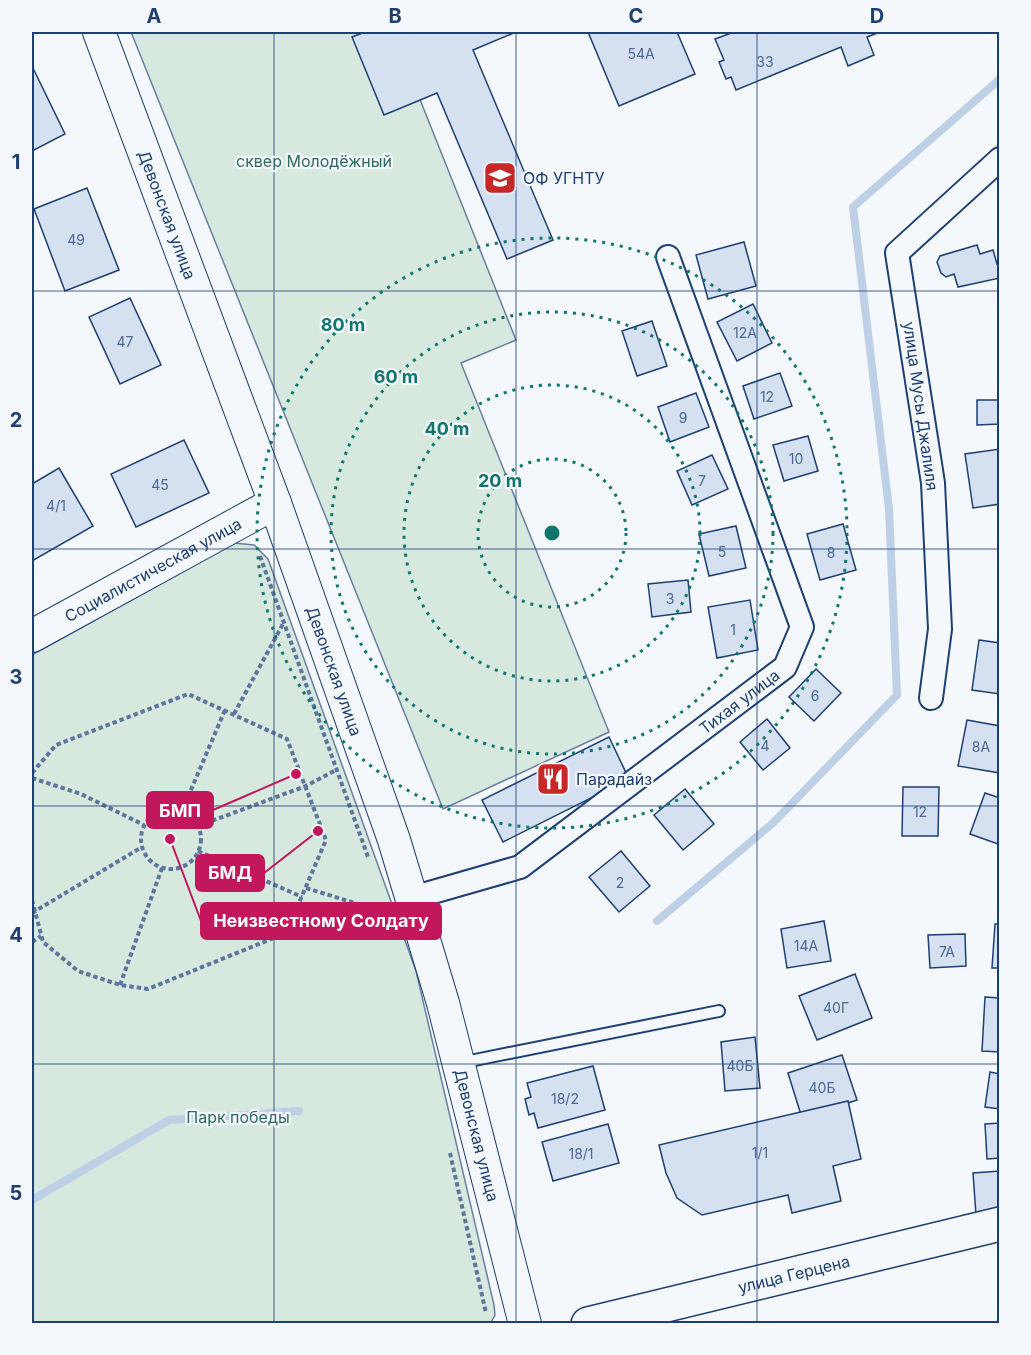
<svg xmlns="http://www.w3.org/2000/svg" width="1031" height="1355" viewBox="0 0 1031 1355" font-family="Inter,sans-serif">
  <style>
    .green { fill: #d7e8df; stroke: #687fa3; stroke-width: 1.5 }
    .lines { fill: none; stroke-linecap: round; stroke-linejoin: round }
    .stream { stroke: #bed0e5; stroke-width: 8 }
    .building { fill: #d5e0f0; stroke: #1d3f73; stroke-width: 1.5 }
    .service-casing { stroke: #1d3f73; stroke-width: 14 }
    .minor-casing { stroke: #1d3f73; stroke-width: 26 }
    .secondary-casing { stroke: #1d3f73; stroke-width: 34 }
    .primary-casing { stroke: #1d3f73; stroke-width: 36 }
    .path { stroke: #5e769c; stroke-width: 4; stroke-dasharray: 4.5 3; stroke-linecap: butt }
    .service { stroke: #f4f7fb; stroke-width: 10 }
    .minor { stroke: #f4f7fb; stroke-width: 22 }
    .secondary { stroke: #f4f7fb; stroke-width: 32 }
    .primary { stroke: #f4f7fb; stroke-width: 33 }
    .grid { fill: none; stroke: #1d3f73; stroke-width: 1.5; stroke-opacity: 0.55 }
    .ring { fill: none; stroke: #0f766e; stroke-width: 3; stroke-dasharray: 3 6 }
    .labels { text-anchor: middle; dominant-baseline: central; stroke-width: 4.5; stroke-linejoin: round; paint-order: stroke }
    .number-label { font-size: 14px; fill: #4b6792 }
    .park-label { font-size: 16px; fill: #2c6c60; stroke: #f4f7fb }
    .poi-label { font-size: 16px; fill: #1d3f73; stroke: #f4f7fb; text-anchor: start }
    .street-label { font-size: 16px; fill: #1d3f73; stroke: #f4f7fb }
    .centre { fill: #0f766e; stroke: #f4f7fb; stroke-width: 3 }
    .ring-label { font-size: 18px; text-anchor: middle; font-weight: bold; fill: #0f766e; stroke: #f4f7fb; stroke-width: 4.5; stroke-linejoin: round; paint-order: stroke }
    .leader { fill: none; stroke: #c2185b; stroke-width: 2 }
    .callout-dot { fill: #c2185b; stroke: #f4f7fb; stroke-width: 2 }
    .callout { fill: #c2185b; stroke: #c2185b; stroke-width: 2 }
    .callout-label { font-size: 18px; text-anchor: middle; font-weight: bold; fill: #fff }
    .neatline { fill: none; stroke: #1d3f73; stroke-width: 2 }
    .grid-label { font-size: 20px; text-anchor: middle; font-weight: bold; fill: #1d3f73 }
  </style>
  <rect width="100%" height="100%" fill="#f4f7fb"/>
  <!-- green -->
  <g class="green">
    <polygon points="131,32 393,32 516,340 461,363 609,732 443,809"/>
    <polygon points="234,543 254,545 268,559 416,971 494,1305 495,1315 490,1324 32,1323 32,655"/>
  </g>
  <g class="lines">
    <!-- stream -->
    <g class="stream">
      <polyline points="657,921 773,823 897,695 889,509 853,207 1000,79"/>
      <polyline points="32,1200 169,1120 299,1111"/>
    </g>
  </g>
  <!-- building -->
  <g class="building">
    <polygon points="365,32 516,32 473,50 553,240 507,259 437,93 384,115 352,37"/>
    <polygon points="588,32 677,32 695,74 619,106"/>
    <polygon points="734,32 880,32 867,37 874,55 848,66 841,47 736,90 731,77 726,79 719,62 724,60 715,39"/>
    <polygon points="32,66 65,134 32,151"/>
    <polygon points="87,188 119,270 65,291 34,209"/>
    <polygon points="744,242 756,286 708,299 696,255"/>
    <polygon points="977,245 980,254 993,250 997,264 1000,263 1000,278 958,287 954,274 946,277 941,273 937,262 940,256"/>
    <polygon points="130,298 161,365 120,384 89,317"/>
    <polygon points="753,304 772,343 737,361 717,322"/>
    <polygon points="652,321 667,366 637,376 622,331"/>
    <polygon points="780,373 792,406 754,419 743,386"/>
    <polygon points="696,393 709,427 670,442 658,407"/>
    <polygon points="977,400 1000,400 1000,424 977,425"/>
    <polygon points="808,436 818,471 784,481 773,445"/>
    <polygon points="184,440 209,493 136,527 111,474"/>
    <polygon points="1000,449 1000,504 973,508 965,454"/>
    <polygon points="712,455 728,489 692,505 677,471"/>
    <polygon points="59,468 93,526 32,561 32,484"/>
    <polygon points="843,524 856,570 820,580 807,534"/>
    <polygon points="736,526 746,568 709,576 699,534"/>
    <polygon points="688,580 691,612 652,617 648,584"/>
    <polygon points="750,600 758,650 717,658 708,607"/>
    <polygon points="979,640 1000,643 1000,694 972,690"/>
    <polygon points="816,669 841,693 814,721 789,697"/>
    <polygon points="767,719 790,748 763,770 740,742"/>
    <polygon points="967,720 1000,726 1000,773 958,766"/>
    <polygon points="609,737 629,779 503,842 482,800"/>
    <polygon points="903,787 939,787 938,836 902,836"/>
    <polygon points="685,789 714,824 683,850 654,815"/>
    <polygon points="985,793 1000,798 998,844 970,834"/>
    <polygon points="621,851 650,886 619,912 589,877"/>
    <polygon points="824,921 831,961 787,968 781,929"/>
    <polygon points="995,924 1000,924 1000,968 992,968"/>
    <polygon points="965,934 966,966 930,968 928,935"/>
    <polygon points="855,974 872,1018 817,1040 799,996"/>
    <polygon points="985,997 1000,998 1000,1052 982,1051"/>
    <polygon points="755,1037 760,1088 725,1091 721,1042"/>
    <polygon points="842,1055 857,1100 802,1118 788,1073"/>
    <polygon points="593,1066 605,1110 538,1128 534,1113 529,1115 525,1099 531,1097 527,1083"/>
    <polygon points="990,1072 1000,1074 1000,1109 985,1107"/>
    <polygon points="848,1101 861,1159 833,1166 841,1201 792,1213 788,1195 702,1215 677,1198 666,1173 659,1145"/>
    <polygon points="1000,1123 1000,1158 987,1159 985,1124"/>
    <polygon points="608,1124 619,1163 553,1181 542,1142"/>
    <polygon points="1000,1171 1000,1213 976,1215 973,1173"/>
  </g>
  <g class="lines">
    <!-- service casing -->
    <g class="service-casing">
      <polyline id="service" points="460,1063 719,1011"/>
    </g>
    <!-- minor casing -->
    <g class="minor-casing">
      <g id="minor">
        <polyline points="931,698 940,629 933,483 897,253 1000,159"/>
        <path id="s1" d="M412,898L520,867L785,667L802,627L668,257"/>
      </g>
    </g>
    <!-- secondary casing -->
    <g class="secondary-casing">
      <g id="secondary">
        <path id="s2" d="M99,32L275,503L394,840L443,1003L525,1324"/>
        <path id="s3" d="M32,636L275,503"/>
      </g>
    </g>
    <!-- primary casing -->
    <g class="primary-casing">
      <g id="primary">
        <path id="s4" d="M588,1324L1000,1224"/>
      </g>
    </g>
    <!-- path -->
    <g class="path">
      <polyline points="260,556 368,857"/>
      <polyline points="234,714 284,622"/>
      <polyline points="32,773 56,745 188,694 287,739 326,840 286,933 148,989 120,985 78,971 43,942 32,900"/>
      <polyline points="32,778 81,794 144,825"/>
      <circle cx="171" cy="839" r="30"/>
      <polyline points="182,811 225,710"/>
      <polyline points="198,826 306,786 336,770"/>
      <polyline points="198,851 302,897"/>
      <polyline points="306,888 387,913"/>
      <polyline points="32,913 142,847"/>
      <polyline points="32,942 41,936"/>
      <polyline points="120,985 162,868"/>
      <polyline points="450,1153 486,1313"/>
    </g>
    <!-- service -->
    <use href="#service" class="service"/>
    <!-- minor -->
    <use href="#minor" class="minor"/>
    <!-- secondary -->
    <use href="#secondary" class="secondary"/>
    <!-- primary -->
    <use href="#primary" class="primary"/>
  </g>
  <!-- grid -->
  <path class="grid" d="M274,32V1324M516,32V1324M757,32V1324M32,291H1000M32,549H1000M32,806H1000M32,1064H1000"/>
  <!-- distance rings -->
  <g class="ring">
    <circle cx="552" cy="533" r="74"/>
    <circle cx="552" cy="533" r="148"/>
    <circle cx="552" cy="533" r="221"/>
    <circle cx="552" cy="533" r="295"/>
  </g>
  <!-- icons -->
  <defs>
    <g id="university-square" transform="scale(1.725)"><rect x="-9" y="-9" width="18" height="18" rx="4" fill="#c62828" stroke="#f4f7fb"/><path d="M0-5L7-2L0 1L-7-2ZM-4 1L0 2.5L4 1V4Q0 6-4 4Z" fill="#fff"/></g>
    <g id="restaurant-square" transform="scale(1.725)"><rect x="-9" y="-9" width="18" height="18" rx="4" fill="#c62828" stroke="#f4f7fb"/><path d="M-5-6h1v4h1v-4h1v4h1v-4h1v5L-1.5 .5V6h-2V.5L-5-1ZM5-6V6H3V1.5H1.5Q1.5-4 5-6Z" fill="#fff"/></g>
  </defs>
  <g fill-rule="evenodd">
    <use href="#university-square" x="500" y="178"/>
    <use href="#restaurant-square" x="553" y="779"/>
  </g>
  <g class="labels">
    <!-- number labels -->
    <g class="number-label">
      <text x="641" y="53">54А</text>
      <text x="765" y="61">33</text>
      <text x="76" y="239">49</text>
      <text x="745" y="332">12А</text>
      <text x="125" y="341">47</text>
      <text x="767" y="396">12</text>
      <text x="683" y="417">9</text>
      <text x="796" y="458">10</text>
      <text x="702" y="480">7</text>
      <text x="160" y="484">45</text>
      <text x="56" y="505">4/1</text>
      <text x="722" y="551">5</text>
      <text x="831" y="552">8</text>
      <text x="670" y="598">3</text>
      <text x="733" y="629">1</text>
      <text x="815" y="695">6</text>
      <text x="765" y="745">4</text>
      <text x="981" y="746">8А</text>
      <text x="920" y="811">12</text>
      <text x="620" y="882">2</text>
      <text x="806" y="945">14А</text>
      <text x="947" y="951">7А</text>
      <text x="836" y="1007">40Г</text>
      <text x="740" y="1065">40Б</text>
      <text x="822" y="1087">40Б</text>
      <text x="565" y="1098">18/2</text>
      <text x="760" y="1152">1/1</text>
      <text x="581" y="1153">18/1</text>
    </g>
    <!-- park labels -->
    <g class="park-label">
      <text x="314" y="161">сквер Молодёжный</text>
      <text x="238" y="1117">Парк победы</text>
    </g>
    <!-- poi labels -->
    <g class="poi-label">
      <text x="523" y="178">ОФ УГНТУ</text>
      <text x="576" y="779">Парадайз</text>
    </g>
    <!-- street labels -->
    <g class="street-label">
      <text stroke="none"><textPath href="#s2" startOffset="195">Девонская улица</textPath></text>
      <text transform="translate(921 406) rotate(82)">улица Мусы Джалиля</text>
      <text stroke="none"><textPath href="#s3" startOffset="138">Социалистическая улица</textPath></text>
      <text stroke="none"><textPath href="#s2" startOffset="681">Девонская улица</textPath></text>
      <text stroke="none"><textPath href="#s1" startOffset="387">Тихая улица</textPath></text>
      <text stroke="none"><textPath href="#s2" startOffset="1167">Девонская улица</textPath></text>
      <text stroke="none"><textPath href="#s4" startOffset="212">улица Герцена</textPath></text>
    </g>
  </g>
  <circle cx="552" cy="533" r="9" class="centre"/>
  <g class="ring-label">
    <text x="343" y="331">80 m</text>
    <text x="396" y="383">60 m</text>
    <text x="447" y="435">40 m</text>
    <text x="500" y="487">20 m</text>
  </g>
  <!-- callouts -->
  <path class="leader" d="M296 774L213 810M318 831L264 873M170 839L201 921"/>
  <g class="callout-dot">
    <circle cx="296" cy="774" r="6"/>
    <circle cx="318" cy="831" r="6"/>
    <circle cx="170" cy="839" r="6"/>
  </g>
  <g class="callout">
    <rect x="147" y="792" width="66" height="36" rx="6"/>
    <rect x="196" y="855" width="68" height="36" rx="6"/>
    <rect x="201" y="903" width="240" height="36" rx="6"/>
  </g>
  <g class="callout-label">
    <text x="180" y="817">БМП</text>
    <text x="230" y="879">БМД</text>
    <text x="321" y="927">Неизвестному Солдату</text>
  </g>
  <!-- border -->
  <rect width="1031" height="1355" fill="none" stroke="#f4f7fb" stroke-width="66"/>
  <rect x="33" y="33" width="965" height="1289" class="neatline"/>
  <g class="grid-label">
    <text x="154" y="23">A</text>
    <text x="395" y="23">B</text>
    <text x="636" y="23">C</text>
    <text x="877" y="23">D</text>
    <text x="16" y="169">1</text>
    <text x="16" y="427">2</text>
    <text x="16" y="684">3</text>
    <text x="16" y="942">4</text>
    <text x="16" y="1200">5</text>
  </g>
</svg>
